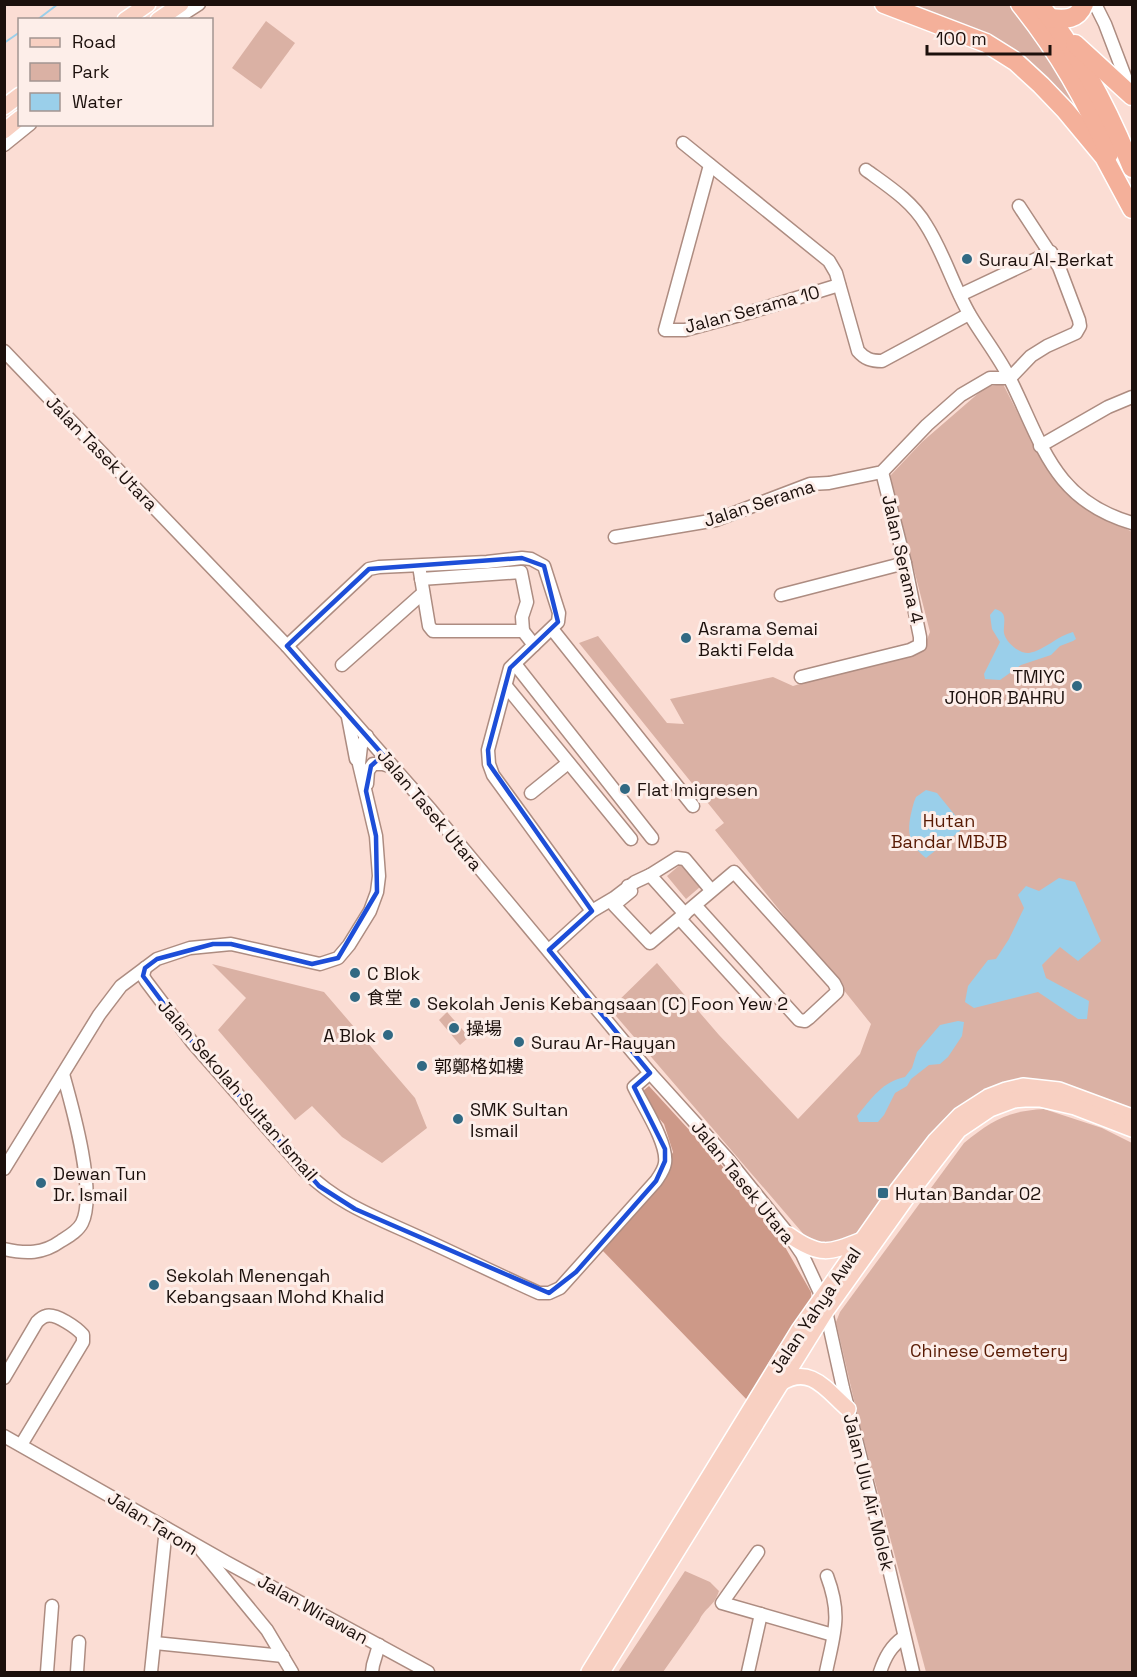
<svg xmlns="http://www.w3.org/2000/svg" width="1137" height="1677" viewBox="0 0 1137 1677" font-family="'Space Grotesk','Noto Sans SC',sans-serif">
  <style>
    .green { fill: #dab1a4 }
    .forest { fill: #cd9988 }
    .water { fill: #9acfea }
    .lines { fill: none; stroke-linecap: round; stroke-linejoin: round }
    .stream { stroke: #9acfea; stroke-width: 2 }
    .minor-casing { stroke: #ad8c81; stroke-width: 15 }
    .major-casing { stroke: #fff; stroke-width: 18 }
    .highway-casing { stroke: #fff; stroke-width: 21 }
    .minor { stroke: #fff; stroke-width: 12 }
    .major { stroke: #f8d0c2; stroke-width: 15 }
    .highway { stroke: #f4b09a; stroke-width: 18 }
    .marked { fill: none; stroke: #1d4ed8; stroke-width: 4.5; stroke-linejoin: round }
    .poi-dot { fill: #316983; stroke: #fdeee9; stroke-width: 2 }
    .labels { text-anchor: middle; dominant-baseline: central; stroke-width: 6; stroke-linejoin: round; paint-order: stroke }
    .poi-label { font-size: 18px; fill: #1c100c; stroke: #fdeee9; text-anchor: start }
    .street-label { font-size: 18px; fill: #1c100c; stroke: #fdeee9 }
    .park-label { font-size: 18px; fill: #581a03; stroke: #fdeee9 }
  </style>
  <rect width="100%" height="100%" fill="#fbddd4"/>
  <!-- green -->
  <g class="green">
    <polygon points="912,5 1014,5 1049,45 1106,150 1017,63 938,14"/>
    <polygon points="266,21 295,43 261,89 232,68"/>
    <polygon points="1003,384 1032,441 1063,489 1096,512 1132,532 1132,1111 995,1088 861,1232 841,1247 812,1244 610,1009 657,963 719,1035 798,1119 860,1054 871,1024 715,830 724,823 579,643 598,636 667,723 684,724 670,699 773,677 793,686 924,647 930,632 890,476 922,442 981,391 990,386"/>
    <polygon points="681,864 700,887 686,899 667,876"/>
    <polygon points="212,964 324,992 415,1098 427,1128 382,1163 342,1137 312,1106 295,1120 218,1030 246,998"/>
    <polygon points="447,1012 469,1037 460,1045 439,1020"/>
    <path d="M1044,1109L1102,1128L1132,1143V1672H926L859,1422L836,1322L840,1312L964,1143C991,1121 1008,1111 1044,1109Z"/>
    <path d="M685,1571L710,1582L719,1591C714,1607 705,1607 699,1621L663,1672H618Z"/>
  </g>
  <!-- forest -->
  <polygon class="forest" points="649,1086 766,1214 811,1292 812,1305 750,1403 602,1250 659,1181 673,1152 664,1124 638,1095"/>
  <!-- water -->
  <g class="water">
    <path d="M995,609C998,610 1001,611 1003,614C1006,620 1003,627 1004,633C1006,643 1020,654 1029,653C1045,650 1057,636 1073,632L1076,639L1073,641L1060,646L1051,655L1021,665L1000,680L985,679L984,674L1000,642L992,629L990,615Z"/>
    <path d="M926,790L937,793L963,825L960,831L926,858C905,842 907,827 914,802L916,797Z"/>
    <polygon points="1059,878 1075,882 1101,941 1078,961 1060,947 1042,965 1046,978 1089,1001 1087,1019 1078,1019 1038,992 974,1008 965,1002 968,986 988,960 996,959 1009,939 1024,908 1018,895 1026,886 1039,891"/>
    <path d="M958,1021L964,1022L962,1036L948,1057L940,1064L929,1065L911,1079L907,1086L895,1093L884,1115L878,1122H859L857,1116C871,1099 883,1081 905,1077L912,1068L917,1052L940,1025Z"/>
  </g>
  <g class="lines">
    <!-- stream -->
    <g class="stream">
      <polyline points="37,20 58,4"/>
      <polyline points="4,43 20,32"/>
    </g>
    <!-- minor casing -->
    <g class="minor-casing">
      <g id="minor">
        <polyline points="1095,4 1105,24 1132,95"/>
        <polyline points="174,20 199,4"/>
        <path d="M683,143L829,261L836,273L858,351C865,359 871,361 882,361L969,314"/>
        <polyline points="4,145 30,124"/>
        <polyline points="710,165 665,330 685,330 751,312 839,285"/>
        <path d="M866,170C888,186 912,201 926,225C944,253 953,286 970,315C983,337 1000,358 1011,381C1043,446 1054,500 1132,523"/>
        <polyline points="960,295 1051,252"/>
        <polyline points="4,351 287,646 431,810 650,1073 727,1158 789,1235 802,1254 822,1297 826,1311 843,1388 889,1569 913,1672"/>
        <polyline points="1040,446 1108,407 1132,397"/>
        <polyline points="615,537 716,520 810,484 829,483 882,472 927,425 961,395 990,378 1010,378 1031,356 1047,346 1076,333 1080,326 1079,320 1059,267 1019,206"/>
        <polyline points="419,566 429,626 433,631 523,631 534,645"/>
        <polyline points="421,579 521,572 527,602 522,617 523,631"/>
        <polyline points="781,595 905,563"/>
        <polyline points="552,629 693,806"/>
        <polyline points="287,646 369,569 379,567 487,562 522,558 531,559 544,566 559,613 558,622 510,668 488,750 489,764 493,775 592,911"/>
        <polyline points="515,664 652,838"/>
        <polyline points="342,665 423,593"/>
        <polyline points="801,677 910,650 920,645 920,637 905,563 882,472"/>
        <polyline points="506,686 631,839"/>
        <polyline points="348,717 356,759"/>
        <polyline points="367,784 368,771 373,764 383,764 393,767"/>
        <polyline points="531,793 568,763"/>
        <polyline points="650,875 685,914"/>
        <polyline points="628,886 631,891 614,905 650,943 734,872 834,983 837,989 837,992 809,1018 805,1021 799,1020 695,905"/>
        <polyline points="680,919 755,1001"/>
        <polyline points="549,950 592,911 614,898 635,882 650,875 677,858 685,859 711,890"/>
        <path d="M145,968L143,976L146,981L192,1042L305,1171C339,1205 378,1218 421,1238C460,1256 499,1275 539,1293H549L560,1288L656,1181C660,1175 664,1170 665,1163C668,1143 643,1106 634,1087L650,1073"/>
        <polyline points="4,1169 99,1015 121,986 157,959 190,948 231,944 320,964 338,958 349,945 370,911 377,892 379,876 376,836 359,764 361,746 367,736"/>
        <path d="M4,1249C26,1254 43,1254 61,1241C69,1236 78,1231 82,1223C97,1193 72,1106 63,1074"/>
        <path d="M4,1378L37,1322C40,1319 42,1317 46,1316C56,1313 77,1328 83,1335V1342L21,1445"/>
        <polyline points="4,1436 226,1562 428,1672"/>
        <polyline points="202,1551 267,1630 292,1672"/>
        <polyline points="758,1552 722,1603 833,1635"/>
        <polyline points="155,1643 283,1656"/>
        <polyline points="47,1672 52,1606"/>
        <polyline points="77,1672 79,1642"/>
        <polyline points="151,1672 166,1528"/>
        <polyline points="372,1672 373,1665 379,1645"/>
        <polyline points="748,1672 761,1614"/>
        <path d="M826,1672C834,1633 842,1616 827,1576"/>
        <path d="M880,1672C885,1657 891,1646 904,1637"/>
      </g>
    </g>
    <!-- major casing -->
    <g class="major-casing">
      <g id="major">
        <polyline points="125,20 148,4"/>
        <polyline points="158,20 181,4"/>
        <polyline points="4,107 20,95"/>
        <polyline points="4,131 20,118"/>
        <path d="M789,1235C820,1257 829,1253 862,1240"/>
        <path d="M781,1383C811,1364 827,1391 848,1409"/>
        <polyline points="589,1672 799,1330 898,1189 935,1141 960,1115 988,1097 1006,1090 1023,1086 1059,1090 1132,1117"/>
        <polyline points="602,1672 826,1311 908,1196 959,1130 990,1109 1014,1100 1025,1099 1040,1099 1075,1107 1132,1129"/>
      </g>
    </g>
    <!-- highway casing -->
    <g class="highway-casing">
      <g id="highway">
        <polyline points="884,4 986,43 1016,62 1041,85 1065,110 1104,157 1132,209"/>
        <path d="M1020,4C1057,50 1086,100 1109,154"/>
        <path d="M1039,4C1079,52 1109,111 1132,168"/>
        <path d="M1050,18C1065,20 1078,20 1084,4"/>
        <polyline points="1075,44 1132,96"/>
      </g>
    </g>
    <!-- minor -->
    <use href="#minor" class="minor"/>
    <!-- major -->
    <use href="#major" class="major"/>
    <!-- highway -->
    <use href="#highway" class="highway"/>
  </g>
  <!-- marked area -->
  <path class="marked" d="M522,558L544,566L558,622L510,668L488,750L489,764L592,911L549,950L650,1073L634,1087L665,1149V1161L656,1181L576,1272L549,1293L355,1209L319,1186L192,1042L143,976L145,968L157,959L213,944H231L312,964L338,958L377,892L376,836L366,791L371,766L383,755L287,646L369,569Z"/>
  <!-- markers -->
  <g class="poi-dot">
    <circle cx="967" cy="259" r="6"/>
    <circle cx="686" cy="638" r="6"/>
    <circle cx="1077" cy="686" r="6"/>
    <circle cx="625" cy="789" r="6"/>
    <circle cx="355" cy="973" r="6"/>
    <circle cx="355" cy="997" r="6"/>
    <circle cx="415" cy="1003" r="6"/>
    <circle cx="454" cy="1028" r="6"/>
    <circle cx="388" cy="1035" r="6"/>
    <circle cx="519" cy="1042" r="6"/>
    <circle cx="422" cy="1066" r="6"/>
    <circle cx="458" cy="1119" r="6"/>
    <circle cx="41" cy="1183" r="6"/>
    <rect x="877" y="1187" width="12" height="12" rx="3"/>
    <circle cx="154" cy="1285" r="6"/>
  </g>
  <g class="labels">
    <!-- poi labels -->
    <g class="poi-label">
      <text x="979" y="259">Surau Al-Berkat</text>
      <text x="698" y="628">Asrama Semai<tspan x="698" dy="21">Bakti Felda</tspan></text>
      <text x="1065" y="676" text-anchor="end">TMIYC<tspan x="1065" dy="21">JOHOR BAHRU</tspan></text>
      <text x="637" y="789">Flat Imigresen</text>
      <text x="367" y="973">C Blok</text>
      <text x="367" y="997">食堂</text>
      <text x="427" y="1003">Sekolah Jenis Kebangsaan (C) Foon Yew 2</text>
      <text x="466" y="1028">操場</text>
      <text x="376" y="1035" text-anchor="end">A Blok</text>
      <text x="531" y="1042">Surau Ar-Rayyan</text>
      <text x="434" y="1066">郭鄭格如樓</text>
      <text x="470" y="1109">SMK Sultan<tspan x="470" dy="21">Ismail</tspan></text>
      <text x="53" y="1173">Dewan Tun<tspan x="53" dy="21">Dr. Ismail</tspan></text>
      <text x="895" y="1193">Hutan Bandar 02</text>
      <text x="166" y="1275">Sekolah Menengah<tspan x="166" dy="21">Kebangsaan Mohd Khalid</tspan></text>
    </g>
    <!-- street labels -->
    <g class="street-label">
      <text transform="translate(752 309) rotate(-15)">Jalan Serama 10</text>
      <text transform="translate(102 453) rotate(46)">Jalan Tasek Utara</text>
      <text transform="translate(759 503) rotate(-18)">Jalan Serama</text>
      <text transform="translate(903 559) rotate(77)">Jalan Serama 4</text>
      <text transform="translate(430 810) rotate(50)">Jalan Tasek Utara</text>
      <text transform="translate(238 1090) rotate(49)">Jalan Sekolah Sultan Ismail</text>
      <text transform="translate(743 1182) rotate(51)">Jalan Tasek Utara</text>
      <text transform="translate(815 1310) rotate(-56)">Jalan Yahya Awal</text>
      <text transform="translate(869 1492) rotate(76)">Jalan Ulu Air Molek</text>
      <text transform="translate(153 1523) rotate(32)">Jalan Tarom</text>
      <text transform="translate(313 1609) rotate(29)">Jalan Wirawan</text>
    </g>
    <!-- park labels -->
    <g class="park-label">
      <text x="949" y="820">Hutan<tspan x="949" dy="21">Bandar MBJB</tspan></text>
      <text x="989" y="1350">Chinese Cemetery</text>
    </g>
  </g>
  <!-- border -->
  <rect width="1137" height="1677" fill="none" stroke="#1c100c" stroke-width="12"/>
  <!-- legend -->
  <rect x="18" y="18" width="195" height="108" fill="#fdeee9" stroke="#a39591" stroke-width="1.5"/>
  <rect x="30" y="38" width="30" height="9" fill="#f8d0c2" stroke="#a39591" stroke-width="1.5"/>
  <text x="72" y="48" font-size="18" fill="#1c100c">Road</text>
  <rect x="30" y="63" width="30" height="18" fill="#dab1a4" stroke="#a39591" stroke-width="1.5"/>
  <text x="72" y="78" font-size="18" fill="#1c100c">Park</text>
  <rect x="30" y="93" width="30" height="18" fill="#9acfea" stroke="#a39591" stroke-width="1.5"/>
  <text x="72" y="108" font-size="18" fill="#1c100c">Water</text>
  <!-- scale -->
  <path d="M927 45v9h123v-9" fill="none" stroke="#1c100c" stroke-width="3"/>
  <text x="936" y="45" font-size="18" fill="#1c100c" stroke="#fdeee9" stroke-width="4.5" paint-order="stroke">100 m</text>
</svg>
